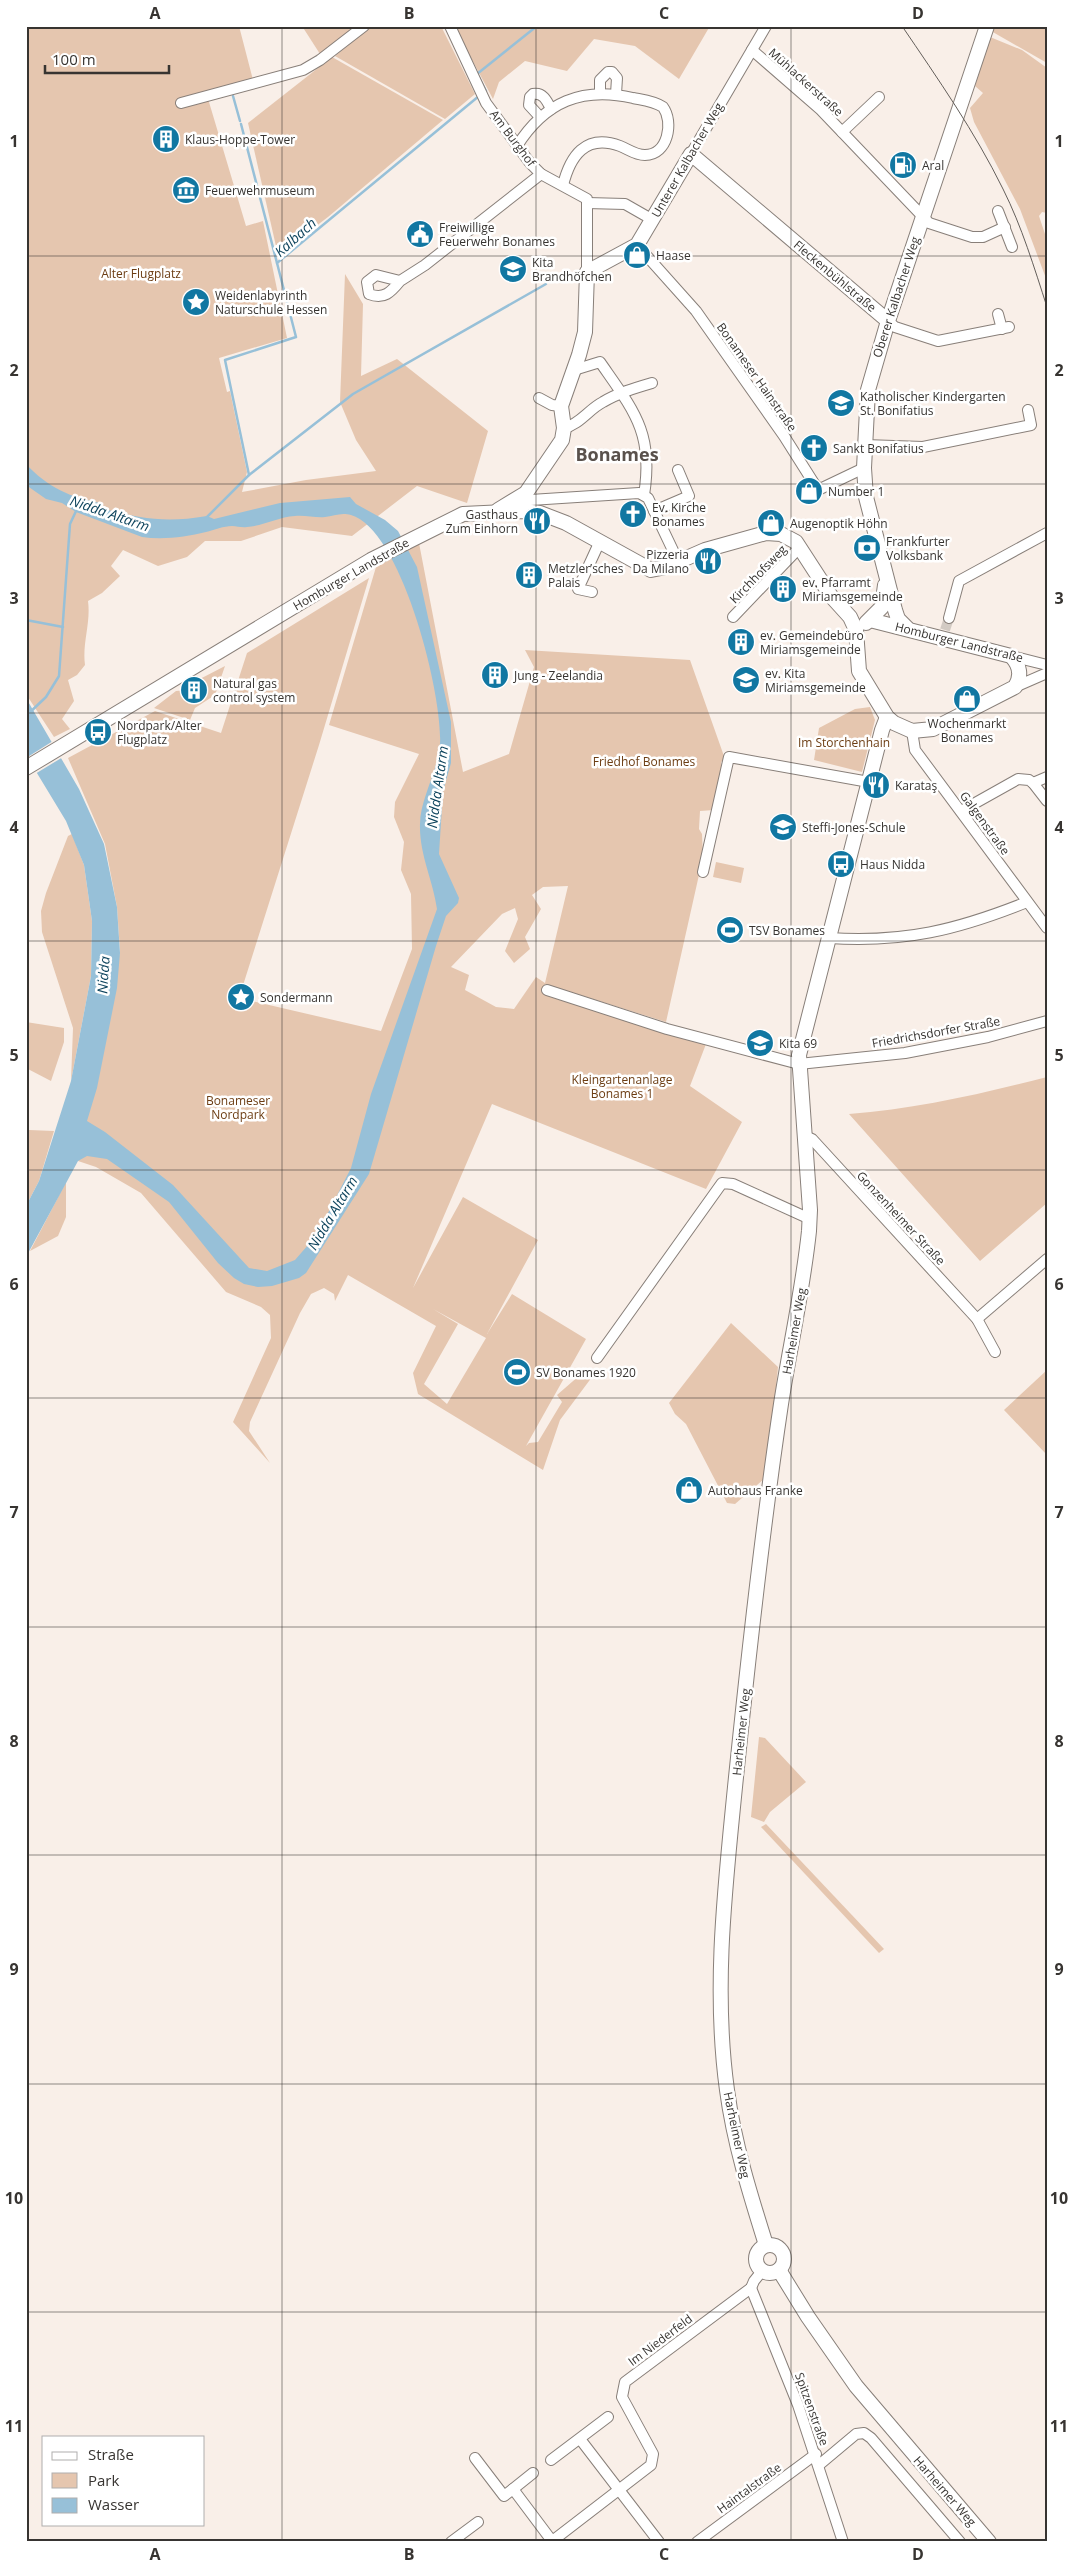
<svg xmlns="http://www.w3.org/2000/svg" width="1073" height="2568" viewBox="0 0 1073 2568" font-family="'Open Sans',sans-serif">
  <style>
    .green { fill: #e5c6af; fill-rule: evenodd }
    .water { fill: #97c0d8 }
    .pier { fill: #f9efe8 }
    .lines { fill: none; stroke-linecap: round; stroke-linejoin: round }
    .stream { stroke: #97c0d8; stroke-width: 2.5 }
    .street-tunnel { stroke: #d2cac3; stroke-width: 10; stroke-dasharray: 10 5; stroke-linecap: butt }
    .street-casing { stroke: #887f79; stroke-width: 12 }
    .secondary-casing { stroke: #887f79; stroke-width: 16 }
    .street { stroke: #fff; stroke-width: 10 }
    .secondary { stroke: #fff; stroke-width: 14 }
    .tram { stroke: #645f5b; stroke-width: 1 }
    .grid { fill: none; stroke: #373431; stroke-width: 1; stroke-opacity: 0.55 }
    .labels { text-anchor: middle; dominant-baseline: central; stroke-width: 5; stroke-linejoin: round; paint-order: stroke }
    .street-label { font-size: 12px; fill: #373431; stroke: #fff }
    .poi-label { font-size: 12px; fill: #373431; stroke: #fff; text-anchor: start }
    .park-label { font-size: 12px; fill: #6c3d13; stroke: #fff }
    .water-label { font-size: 14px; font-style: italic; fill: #0e445d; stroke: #fff }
    .district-label { font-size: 18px; font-weight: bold; fill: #59514c; stroke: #fff }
    .neatline { fill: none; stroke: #373431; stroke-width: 2 }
    .grid-label { font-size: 16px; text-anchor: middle; font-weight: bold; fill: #373431 }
  </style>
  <rect width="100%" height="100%" fill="#f9efe8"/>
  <!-- green -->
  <g class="green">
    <path d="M26,26H239L253,80L206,92L246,226L263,221L287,338L219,358L227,392L230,391L247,472L242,492L306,480L376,471L356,440L340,402L345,274L363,304L361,376L397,359L488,431L467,503L417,486L352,536L282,527L241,541H205L187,557L158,566L123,550L111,566L120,576L102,593L88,601C91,623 82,643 85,665L77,675L68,680L74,701L62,719L70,729L54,737L26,694Z"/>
    <polygon points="302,26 359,26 320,54"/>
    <polygon points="372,26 441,26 475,94 445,119 335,56"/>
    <polygon points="454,26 710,26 679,79 635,46 594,39 567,71 525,61 499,82 493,99"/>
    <polygon points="993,26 1047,26 1047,63 991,31"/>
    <polygon points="990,37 1022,50 1047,68 1047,213 1042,212 1039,216 1047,240 1047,281 1020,209 974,122 970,108 983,93 975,86"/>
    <polygon points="332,57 443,120 328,217 278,255 248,123"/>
    <path d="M419,543L463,772L509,754L534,667L525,650L690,660L725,759L721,762L722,771L714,810L700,811L699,829L702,834L703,857L666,1022L545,984L550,997L706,1044L690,1086L742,1122L706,1189L492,1104L413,1288L463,1197L538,1240L487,1334L512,1294L586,1339L526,1446L529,1443L538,1442L562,1402L557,1395L588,1368L592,1377L560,1420L543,1470L418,1394L413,1373L436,1326L348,1275L335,1301L334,1294L324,1288L311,1294L300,1313L250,1422L249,1431L270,1463L233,1422L271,1338L270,1315L261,1307L226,1292L141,1193L96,1167L78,1161L120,951L117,907L105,844L68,758L155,711L221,733L247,653L369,578L319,745L239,998L381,1031L412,949L411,894L401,870L404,842L394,817L395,802L419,754L329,725L376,567ZM568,886L545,983L536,977L514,1009L496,1007L465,990L469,975L451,967L502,914L515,908L518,919L505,951L514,963L530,949L525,937L541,909L532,895L543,887ZM433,1309L486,1338L447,1404L424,1384L458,1324Z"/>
    <polygon points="225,666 215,695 195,708 190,720 154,708 176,691 187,690 191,697 201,690 196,681"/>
    <polygon points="870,707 875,720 862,772 814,760 819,728 855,709"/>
    <polygon points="72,834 84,865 92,921 91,976 71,1081 73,1028 42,932 41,911 46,893 68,836"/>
    <polygon points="716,862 744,868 741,883 713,877"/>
    <polygon points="26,1022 64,1028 64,1042 51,1081 26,1068"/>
    <path d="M1047,1077V1203L980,1261L849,1114C916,1109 981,1094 1047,1077Z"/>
    <polygon points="29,1130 54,1131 39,1181 26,1206 26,1133"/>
    <polygon points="66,1182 66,1217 58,1236 30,1251"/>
    <polygon points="731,1323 778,1367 769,1457 764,1479 735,1504 727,1503 686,1424 675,1414 669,1403"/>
    <polygon points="1047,1370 1047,1455 1004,1410"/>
    <polygon points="759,1737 765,1738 806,1782 770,1812 764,1822 751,1817"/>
    <polygon points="766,1824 884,1949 879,1953 761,1827"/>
  </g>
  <!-- water -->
  <path class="water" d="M26,464C46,486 72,499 102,503L104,509C144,519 166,523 207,516L214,519L280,503L350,497L356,504L385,520L398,531L417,567L451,722V763L443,791L439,854L459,898L458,903L446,916L436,946L369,1174L306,1273L299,1278L272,1286L258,1287L244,1284L234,1278L218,1263L169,1202L107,1159L87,1156L78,1161L26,1257V1206L39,1181L71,1081L91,976L92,921L84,865L66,821L26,755V698L79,789L104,844L117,907L120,953L117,988L97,1088L87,1121L105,1132L173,1185L249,1268L267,1271L295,1260L315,1237L329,1211L351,1168L371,1094L437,909C433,880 419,854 420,824C420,799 438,771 440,744C443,695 402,530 351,515C341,512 334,516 325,517C316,518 305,515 295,516C278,517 263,526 247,527C242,528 237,526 232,526C224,526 214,530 206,532C186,537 163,540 142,537L76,512L62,503L46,499L26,485Z"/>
  <!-- pier -->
  <polygon class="pier" points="53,741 63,757 35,774 26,758"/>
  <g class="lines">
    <!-- stream -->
    <g class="stream">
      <polyline points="484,93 486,91 477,74 537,26"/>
      <polyline points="233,96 240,121"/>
      <polyline points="241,124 277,263"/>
      <polyline points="249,475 353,394 546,284"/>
      <polyline points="206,518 249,475 225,360 296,337 277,263 479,96"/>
      <polyline points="26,620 63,627"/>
      <polyline points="26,716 46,697 59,676 70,524 77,509"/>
    </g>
    <!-- street-tunnel -->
    <polyline class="street-tunnel" points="945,630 949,618"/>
    <!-- street casing -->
    <g class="street-casing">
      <g id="street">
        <polyline points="450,26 486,103 530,163 541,174 587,199 587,272"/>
        <polyline points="752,50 821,110 929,223 972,237 983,237 1005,227"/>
        <polyline points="600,93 600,80 608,72 612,72 617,78 616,94"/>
        <polyline points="181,103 303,70 320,60 364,26"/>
        <path d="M540,117L529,105L530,97L533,94C543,92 547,101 551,109"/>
        <polyline points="842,132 879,97"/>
        <path d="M517,146C545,102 582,86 633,98C643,100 654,101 663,107C674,122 668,155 645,155C635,155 628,149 620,146C585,133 570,157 563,185"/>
        <polyline points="691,154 766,26"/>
        <polyline points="587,203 625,204 653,220"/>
        <polyline points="998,211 1012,247"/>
        <polyline points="637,245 696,311 784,436 815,485 820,489 864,468"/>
        <path d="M400,281C391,292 384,300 369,294L367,282L376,275L400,281L425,265L541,174"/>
        <polyline points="998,314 1002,329"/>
        <polyline points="888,321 895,327 938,341 1009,327"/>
        <path d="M574,370L600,362C634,411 654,433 644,495"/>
        <polyline points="539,398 552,405 561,406"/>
        <path d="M564,428C579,425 589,409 603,402C618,393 635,388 652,383"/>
        <polyline points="865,445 923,447 1031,425 1028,410"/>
        <polyline points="515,501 639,493 648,498 678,561"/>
        <polyline points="654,511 689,496 678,470"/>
        <polyline points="592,592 578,589 600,541"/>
        <polyline points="733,617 800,547"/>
        <polyline points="949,618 959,581 1047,533"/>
        <polyline points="1011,656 1047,665"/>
        <polyline points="1015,687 1047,673"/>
        <polyline points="912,731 915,750 1047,928"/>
        <polyline points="1033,783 1047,801"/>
        <polyline points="961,811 1018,779 1029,780 1033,783 1047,777"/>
        <polyline points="703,872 729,757 869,782"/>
        <path d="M829,938C904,943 957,930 1027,902"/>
        <polyline points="547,990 667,1029 799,1064 905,1053 988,1037 1047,1021"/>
        <polyline points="805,1136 812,1139 977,1319 995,1352"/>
        <polyline points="977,1319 1047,1259"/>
        <polyline points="597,1358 722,1183 733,1184 810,1219"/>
        <polyline points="751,2288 798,2405 843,2542"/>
        <polyline points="580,2439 659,2542"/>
        <polyline points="475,2458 504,2496 513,2489 552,2541"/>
        <polyline points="551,2460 608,2417"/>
        <polyline points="819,2465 856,2434 864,2433 871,2438 960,2542"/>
        <polyline points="513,2489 533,2473"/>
        <polyline points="451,2542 478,2522"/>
        <polyline points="551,2542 651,2465 653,2454 622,2397 625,2382 751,2288 754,2281 762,2271"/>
        <polyline points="697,2542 816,2454"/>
      </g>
    </g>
    <!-- secondary casing -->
    <g class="secondary-casing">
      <g id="secondary">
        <polyline points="498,510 526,493 562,440 564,428 561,406 579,355 585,332 587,272 637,245 691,154 888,321"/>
        <polyline points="866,623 882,607 885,585"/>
        <polyline points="907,628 898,619 895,610 866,497 864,468 868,390 888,321 987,26"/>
        <path d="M26,768L371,560L463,514L523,511L540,513L566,523L651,570L666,567L705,550L766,533L781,534L796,542L831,596L850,617L856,630L859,671L887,717L894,723L912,731L933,729L1015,687C1022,676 1020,665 1011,656L870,620"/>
        <circle cx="770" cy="2259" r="14"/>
        <path d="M766,2245C750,2194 734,2143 727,2090C713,1989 725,1888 735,1787C748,1659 762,1531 781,1404C790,1346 803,1289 809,1231L810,1210L799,1055L882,730L887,717"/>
        <polyline points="779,2270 808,2317 856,2386 989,2542"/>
      </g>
    </g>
    <!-- street -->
    <use href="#street" class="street"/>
    <!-- secondary -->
    <use href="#secondary" class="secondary"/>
    <!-- tram -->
    <path class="tram" d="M902,26C938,79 975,132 1003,189C1022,227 1034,267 1047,307"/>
  </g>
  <!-- grid -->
  <path class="grid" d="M282,26V2542M536,26V2542M791,26V2542M26,256H1047M26,484H1047M26,713H1047M26,941H1047M26,1170H1047M26,1398H1047M26,1627H1047M26,1855H1047M26,2084H1047M26,2312H1047"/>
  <!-- icons -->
  <defs>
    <g id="building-disc" transform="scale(1.4375)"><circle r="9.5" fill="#1177a2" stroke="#fff"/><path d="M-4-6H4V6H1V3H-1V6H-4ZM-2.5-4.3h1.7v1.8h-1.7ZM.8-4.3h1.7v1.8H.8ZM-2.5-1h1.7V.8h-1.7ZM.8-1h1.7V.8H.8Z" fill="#fff"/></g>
    <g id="fuel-disc" transform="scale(1.4375)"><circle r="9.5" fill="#1177a2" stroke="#fff"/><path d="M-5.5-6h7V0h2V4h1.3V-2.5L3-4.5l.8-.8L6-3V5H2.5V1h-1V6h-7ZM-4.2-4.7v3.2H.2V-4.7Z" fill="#fff"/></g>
    <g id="museum-disc" transform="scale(1.4375)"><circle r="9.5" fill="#1177a2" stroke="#fff"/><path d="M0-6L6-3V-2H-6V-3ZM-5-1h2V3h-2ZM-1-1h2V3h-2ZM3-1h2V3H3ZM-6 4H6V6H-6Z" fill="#fff"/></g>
    <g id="civic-disc" transform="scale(1.4375)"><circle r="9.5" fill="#1177a2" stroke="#fff"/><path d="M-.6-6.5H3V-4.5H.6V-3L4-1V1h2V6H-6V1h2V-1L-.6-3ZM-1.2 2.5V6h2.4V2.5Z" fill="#fff"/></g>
    <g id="shop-disc" transform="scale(1.4375)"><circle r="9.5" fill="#1177a2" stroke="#fff"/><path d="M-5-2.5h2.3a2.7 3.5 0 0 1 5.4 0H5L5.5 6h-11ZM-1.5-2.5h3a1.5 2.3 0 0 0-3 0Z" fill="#fff"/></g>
    <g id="school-disc" transform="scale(1.4375)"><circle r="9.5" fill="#1177a2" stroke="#fff"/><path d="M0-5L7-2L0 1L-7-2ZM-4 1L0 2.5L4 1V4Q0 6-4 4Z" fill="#fff"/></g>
    <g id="sight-disc" transform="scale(1.4375)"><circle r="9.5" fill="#1177a2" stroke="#fff"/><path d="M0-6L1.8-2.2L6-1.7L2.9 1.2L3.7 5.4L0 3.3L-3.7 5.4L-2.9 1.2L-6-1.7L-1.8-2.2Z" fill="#fff"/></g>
    <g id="church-disc" transform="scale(1.4375)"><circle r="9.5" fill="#1177a2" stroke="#fff"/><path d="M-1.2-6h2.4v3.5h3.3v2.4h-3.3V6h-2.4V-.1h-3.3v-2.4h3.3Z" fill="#fff"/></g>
    <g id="restaurant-disc" transform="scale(1.4375)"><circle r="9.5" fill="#1177a2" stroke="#fff"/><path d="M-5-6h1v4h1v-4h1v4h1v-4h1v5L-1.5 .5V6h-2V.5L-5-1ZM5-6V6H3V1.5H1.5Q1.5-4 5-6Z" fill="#fff"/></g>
    <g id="bank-disc" transform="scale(1.4375)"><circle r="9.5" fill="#1177a2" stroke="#fff"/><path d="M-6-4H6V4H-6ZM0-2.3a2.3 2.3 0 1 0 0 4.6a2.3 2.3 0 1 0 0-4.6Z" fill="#fff"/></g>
    <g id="bus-disc" transform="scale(1.4375)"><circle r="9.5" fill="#1177a2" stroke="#fff"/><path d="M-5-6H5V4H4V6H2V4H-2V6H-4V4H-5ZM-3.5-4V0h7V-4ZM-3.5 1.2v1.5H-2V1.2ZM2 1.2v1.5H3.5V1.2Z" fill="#fff"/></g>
    <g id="stadium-disc" transform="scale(1.4375)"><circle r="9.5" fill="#1177a2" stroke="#fff"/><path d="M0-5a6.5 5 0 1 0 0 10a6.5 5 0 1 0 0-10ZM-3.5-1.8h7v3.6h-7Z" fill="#fff"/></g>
  </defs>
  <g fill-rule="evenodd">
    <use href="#building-disc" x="166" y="139"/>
    <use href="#fuel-disc" x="903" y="165"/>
    <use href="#museum-disc" x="186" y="190"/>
    <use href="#civic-disc" x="420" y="234"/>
    <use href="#shop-disc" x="637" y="255"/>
    <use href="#school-disc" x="513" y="269"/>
    <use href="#sight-disc" x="196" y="302"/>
    <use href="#school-disc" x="841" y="403"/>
    <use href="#church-disc" x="814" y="448"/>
    <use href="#shop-disc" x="809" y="491"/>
    <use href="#church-disc" x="633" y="514"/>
    <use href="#restaurant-disc" x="537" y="521"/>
    <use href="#shop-disc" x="771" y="523"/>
    <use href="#bank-disc" x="867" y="548"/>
    <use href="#restaurant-disc" x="708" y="561"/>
    <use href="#building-disc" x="529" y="575"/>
    <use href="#building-disc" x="783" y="589"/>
    <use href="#building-disc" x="741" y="642"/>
    <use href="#building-disc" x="495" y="675"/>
    <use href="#school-disc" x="746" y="680"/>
    <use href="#building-disc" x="194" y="690"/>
    <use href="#shop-disc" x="967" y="699"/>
    <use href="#bus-disc" x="98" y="732"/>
    <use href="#restaurant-disc" x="876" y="785"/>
    <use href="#school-disc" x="783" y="827"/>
    <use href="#bus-disc" x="841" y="864"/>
    <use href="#stadium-disc" x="730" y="930"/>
    <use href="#sight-disc" x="241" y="997"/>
    <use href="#school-disc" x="760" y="1043"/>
    <use href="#stadium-disc" x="517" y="1372"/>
    <use href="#shop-disc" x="689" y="1490"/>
  </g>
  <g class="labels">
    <!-- street labels -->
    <g class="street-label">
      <text transform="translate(806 82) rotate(42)">Mühlackerstraße</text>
      <text transform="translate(513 138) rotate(53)">Am Burghof</text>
      <text transform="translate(687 160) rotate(-60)">Unterer Kalbacher Weg</text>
      <text transform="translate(835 276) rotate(40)">Fleckenbühlstraße</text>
      <text transform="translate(896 297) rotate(-72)">Oberer Kalbacher Weg</text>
      <text transform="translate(757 377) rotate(55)">Bonameser Hainstraße</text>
      <text transform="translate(351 574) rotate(-30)">Homburger Landstraße</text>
      <text transform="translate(758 574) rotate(-46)">Kirchhofsweg</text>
      <text transform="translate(959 642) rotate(14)">Homburger Landstraße</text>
      <text transform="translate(985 823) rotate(54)">Galgenstraße</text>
      <text transform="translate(936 1032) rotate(-10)">Friedrichsdorfer Straße</text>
      <text transform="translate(901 1218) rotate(47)">Gonzenheimer Straße</text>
      <text transform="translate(794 1331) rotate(-80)">Harheimer Weg</text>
      <text transform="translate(741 1732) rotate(-84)">Harheimer Weg</text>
      <text transform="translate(737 2135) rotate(78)">Harheimer Weg</text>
      <text transform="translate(660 2340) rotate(-37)">Im Niederfeld</text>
      <text transform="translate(812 2409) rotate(70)">Spitzenstraße</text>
      <text transform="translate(749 2488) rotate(-36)">Haintalstraße</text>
      <text transform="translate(945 2491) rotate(49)">Harheimer Weg</text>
    </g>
    <!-- poi labels -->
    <g class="poi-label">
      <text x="185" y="139">Klaus-Hoppe-Tower</text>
      <text x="922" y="165">Aral</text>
      <text x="205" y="190">Feuerwehrmuseum</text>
      <text x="439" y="227">Freiwillige<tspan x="439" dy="14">Feuerwehr Bonames</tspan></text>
      <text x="656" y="255">Haase</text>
      <text x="532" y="262">Kita<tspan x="532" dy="14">Brandhöfchen</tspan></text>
      <text x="215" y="295">Weidenlabyrinth<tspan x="215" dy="14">Naturschule Hessen</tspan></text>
      <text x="860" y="396">Katholischer Kindergarten<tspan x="860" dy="14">St. Bonifatius</tspan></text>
      <text x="833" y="448">Sankt Bonifatius</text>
      <text x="828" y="491">Number 1</text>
      <text x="652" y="507">Ev. Kirche<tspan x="652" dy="14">Bonames</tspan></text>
      <text x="518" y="514" text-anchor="end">Gasthaus<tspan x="518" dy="14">Zum Einhorn</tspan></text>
      <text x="790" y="523">Augenoptik Höhn</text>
      <text x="886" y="541">Frankfurter<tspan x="886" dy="14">Volksbank</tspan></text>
      <text x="689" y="554" text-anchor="end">Pizzeria<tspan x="689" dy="14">Da Milano</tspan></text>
      <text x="548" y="568">Metzler’sches<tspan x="548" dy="14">Palais</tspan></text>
      <text x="802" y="582">ev. Pfarramt<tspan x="802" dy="14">Miriamsgemeinde</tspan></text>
      <text x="760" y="635">ev. Gemeindebüro<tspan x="760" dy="14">Miriamsgemeinde</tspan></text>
      <text x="765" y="673">ev. Kita<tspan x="765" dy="14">Miriamsgemeinde</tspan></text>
      <text x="514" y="675">Jung - Zeelandia</text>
      <text x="213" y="683">Natural gas<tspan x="213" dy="14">control system</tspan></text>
      <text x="967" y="723" text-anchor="middle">Wochenmarkt<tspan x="967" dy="14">Bonames</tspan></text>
      <text x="117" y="725">Nordpark/Alter<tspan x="117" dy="14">Flugplatz</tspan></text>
      <text x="895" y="785">Karataş</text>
      <text x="802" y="827">Steffi-Jones-Schule</text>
      <text x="860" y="864">Haus Nidda</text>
      <text x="749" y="930">TSV Bonames</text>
      <text x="260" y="997">Sondermann</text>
      <text x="779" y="1043">Kita 69</text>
      <text x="536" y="1372">SV Bonames 1920</text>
      <text x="708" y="1490">Autohaus Franke</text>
    </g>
    <!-- park labels -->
    <g class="park-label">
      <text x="141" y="273">Alter Flugplatz</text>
      <text x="844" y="742">Im Storchenhain</text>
      <text x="644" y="761">Friedhof Bonames</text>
      <text x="622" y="1079">Kleingartenanlage<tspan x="622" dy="14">Bonames 1</tspan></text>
      <text x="238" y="1100">Bonameser<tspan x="238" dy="14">Nordpark</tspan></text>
    </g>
    <!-- water labels -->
    <g class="water-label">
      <text transform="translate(295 237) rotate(-42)">Kalbach</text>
      <text transform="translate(110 513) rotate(19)">Nidda Altarm</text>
      <text transform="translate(437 787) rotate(-82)">Nidda Altarm</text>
      <text transform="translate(103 975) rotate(-86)">Nidda</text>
      <text transform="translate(332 1213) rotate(-59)">Nidda Altarm</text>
    </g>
    <!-- district labels -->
    <g class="district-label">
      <text x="617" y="454">Bonames</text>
    </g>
  </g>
  <!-- border -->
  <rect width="1073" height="2568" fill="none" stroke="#ffffff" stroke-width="55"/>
  <!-- legend -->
  <rect x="42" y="2436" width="162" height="90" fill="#ffffff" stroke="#afaead"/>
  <rect x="52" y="2452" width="25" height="8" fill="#ffffff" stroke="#afaead"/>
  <text x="88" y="2460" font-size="15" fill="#373431">Straße</text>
  <rect x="52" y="2473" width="25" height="15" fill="#e5c6af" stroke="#afaead"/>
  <text x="88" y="2486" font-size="15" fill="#373431">Park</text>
  <rect x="52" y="2498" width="25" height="15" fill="#97c0d8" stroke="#afaead"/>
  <text x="88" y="2510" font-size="15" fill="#373431">Wasser</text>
  <!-- scale -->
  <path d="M45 65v8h124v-8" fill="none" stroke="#373431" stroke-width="2.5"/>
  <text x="52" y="65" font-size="15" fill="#373431" stroke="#ffffff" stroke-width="4" paint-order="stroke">100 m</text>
  <rect x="28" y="28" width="1018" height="2512" class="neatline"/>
  <g class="grid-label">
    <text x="155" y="19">A</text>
    <text x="409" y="19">B</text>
    <text x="664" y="19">C</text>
    <text x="918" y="19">D</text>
    <text x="14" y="147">1</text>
    <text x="1059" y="147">1</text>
    <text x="14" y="376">2</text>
    <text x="1059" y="376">2</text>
    <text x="14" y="604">3</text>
    <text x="1059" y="604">3</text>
    <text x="14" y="833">4</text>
    <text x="1059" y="833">4</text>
    <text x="14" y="1061">5</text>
    <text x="1059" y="1061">5</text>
    <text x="14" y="1290">6</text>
    <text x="1059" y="1290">6</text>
    <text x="14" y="1518">7</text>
    <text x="1059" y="1518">7</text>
    <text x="14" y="1747">8</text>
    <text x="1059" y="1747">8</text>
    <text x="14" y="1975">9</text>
    <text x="1059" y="1975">9</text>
    <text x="14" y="2204">10</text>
    <text x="1059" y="2204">10</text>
    <text x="14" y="2432">11</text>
    <text x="1059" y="2432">11</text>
    <text x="155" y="2560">A</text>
    <text x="409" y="2560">B</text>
    <text x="664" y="2560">C</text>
    <text x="918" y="2560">D</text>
  </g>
</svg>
